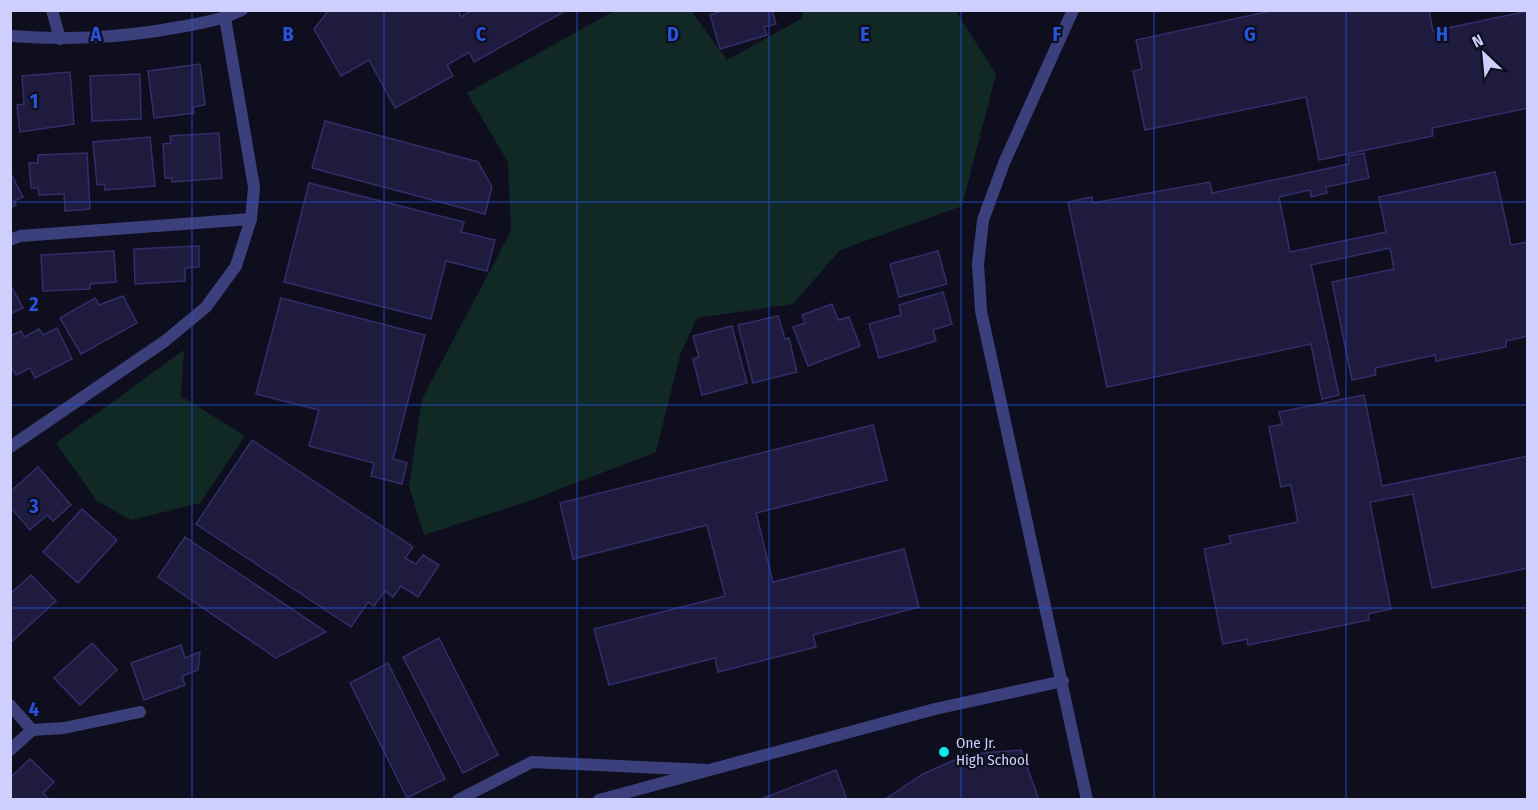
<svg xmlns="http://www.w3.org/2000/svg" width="1538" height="810" viewBox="0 0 1538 810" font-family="'Fira Sans Condensed',sans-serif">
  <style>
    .green { fill: #112925 }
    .building { fill: #1e1b3f; stroke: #332e6a; stroke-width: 1.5 }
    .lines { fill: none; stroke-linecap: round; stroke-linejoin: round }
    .lane { stroke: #3b407c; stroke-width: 12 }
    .street { stroke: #3b407c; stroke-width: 12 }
    .grid { fill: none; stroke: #2654da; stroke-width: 1.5; stroke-opacity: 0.55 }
    .poi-dot { fill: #0cebe8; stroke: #0f0e1f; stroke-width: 2 }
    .labels { text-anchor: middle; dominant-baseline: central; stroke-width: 4.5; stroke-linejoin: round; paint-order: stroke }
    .poi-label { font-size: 15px; fill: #cfcffd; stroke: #0f0e1f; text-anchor: start }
    .grid-label { font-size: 20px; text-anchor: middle; font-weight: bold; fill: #2654da; stroke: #0f0e1f; stroke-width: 4.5; stroke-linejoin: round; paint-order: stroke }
  </style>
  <rect width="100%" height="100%" fill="#0f0e1f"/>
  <!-- green -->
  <g class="green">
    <polygon points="952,10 957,13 996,74 962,206 840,250 793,304 697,318 680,355 656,452 529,501 424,535 409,486 422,399 511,231 508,162 467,93 614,11 691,11 727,60 801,19 804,11"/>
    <polygon points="184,350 181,396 245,436 200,503 131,520 97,501 56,443"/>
  </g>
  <!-- building -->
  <g class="building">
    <polygon points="329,10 458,10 461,17 472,10 567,10 474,62 469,52 447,65 453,76 395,108 369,60 341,76 314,29"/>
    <polygon points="725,10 772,10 776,24 764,27 767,35 720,49 710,15"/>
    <polygon points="1276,10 1429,10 1433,31 1528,11 1528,108 1432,128 1433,136 1319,160 1306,97 1145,130 1133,71 1142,69 1136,40"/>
    <polygon points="200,64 205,105 193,107 194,113 154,118 148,71"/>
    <polygon points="70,72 74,124 20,132 17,105 24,104 22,76"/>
    <polygon points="140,74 141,119 92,121 90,76"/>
    <polygon points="325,121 478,162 492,187 485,214 312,168"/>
    <polygon points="219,133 222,178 172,182 172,178 165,178 163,144 171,143 170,136"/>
    <polygon points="150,137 155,186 105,190 104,184 97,185 93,142"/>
    <polygon points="87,153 90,209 65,211 64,194 39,195 38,188 31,188 29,163 38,163 38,155"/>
    <polygon points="1364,153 1369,178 1326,187 1327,193 1311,197 1310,190 1279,197 1290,252 1386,232 1379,197 1495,172 1511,245 1528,242 1528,336 1506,341 1506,347 1436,361 1435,355 1375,368 1376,375 1352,380 1332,282 1394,269 1390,248 1311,265 1339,395 1322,399 1311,344 1107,387 1068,202 1092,197 1093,203 1210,182 1212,193 1349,164 1348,156"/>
    <polygon points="10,172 23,197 14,201 16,205 10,208"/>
    <polygon points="309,183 464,222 461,232 495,240 487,271 446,261 431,319 284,282"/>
    <polygon points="199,246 199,267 185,268 185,281 135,284 134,249"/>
    <polygon points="114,251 116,282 90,284 90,289 43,291 41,255"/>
    <polygon points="938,251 947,284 899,297 890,264"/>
    <polygon points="10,284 23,308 10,314"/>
    <polygon points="943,292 952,324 933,330 936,341 879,358 869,324 901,315 899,305"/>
    <polygon points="123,296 137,323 81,354 60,318 95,298 99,305"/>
    <polygon points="281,298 425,335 393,459 407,463 402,484 371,476 374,463 309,446 319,410 256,394"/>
    <polygon points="832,304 838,320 849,317 860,346 808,366 793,327 805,323 802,315"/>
    <polygon points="778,316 785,339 789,338 797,372 753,383 738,325"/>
    <polygon points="732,326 747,383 702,395 693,359 699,357 693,336"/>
    <polygon points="57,328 72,359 35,378 30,368 16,375 10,365 10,336 21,331 24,337 39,329 43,335"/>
    <polygon points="1364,395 1382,486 1528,456 1528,568 1432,588 1413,494 1370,502 1391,609 1368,614 1369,620 1248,645 1247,639 1223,644 1204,549 1231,543 1229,536 1298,522 1291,485 1281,487 1269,427 1282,424 1279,412"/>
    <polygon points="873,425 887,480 756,513 773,582 904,549 919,607 813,635 816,647 718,672 715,658 609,685 594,629 725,596 707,525 573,559 560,503"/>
    <polygon points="252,440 413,547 405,558 416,564 423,555 439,565 418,597 401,586 393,597 385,591 374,606 368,602 351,627 196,524"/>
    <polygon points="38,467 71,505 53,521 47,515 30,530 13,510 10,512 10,492"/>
    <polygon points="82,509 117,540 78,583 43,552"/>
    <polygon points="185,537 326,632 276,658 158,577"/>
    <polygon points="31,575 56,601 10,643 10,594"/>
    <polygon points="439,638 498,755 463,773 403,657"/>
    <polygon points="92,643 117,670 80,705 54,678"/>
    <polygon points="181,645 185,658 200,652 198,670 182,676 185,685 144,700 131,663"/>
    <polygon points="388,663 445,779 407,798 350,683"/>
    <polygon points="1021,750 1039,800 884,800 923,774 952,761 983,753"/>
    <polygon points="30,759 54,782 43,793 49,799 10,800 10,778"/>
    <polygon points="836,770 847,800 758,800"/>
  </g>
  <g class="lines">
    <!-- lane -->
    <g class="lane">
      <polyline points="10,705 32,730 10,750"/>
      <polyline points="32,730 64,728 140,712"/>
      <polyline points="458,800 532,762 707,770"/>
    </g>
    <!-- street -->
    <g class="street">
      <polyline points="52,10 60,39"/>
      <polyline points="1073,10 1004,163 983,220 978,264 981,311 1087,800"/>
      <path d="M10,36C71,40 120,38 180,27C201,23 222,20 242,10"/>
      <polyline points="10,240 20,236 251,219"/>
      <polyline points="10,447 165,341 206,307 236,266 251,219 254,187 225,18"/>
      <polyline points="599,800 935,709 1063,681"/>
    </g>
  </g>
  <!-- grid -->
  <path class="grid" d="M192,10V800M384,10V800M577,10V800M769,10V800M961,10V800M1154,10V800M1346,10V800M10,202H1528M10,405H1528M10,608H1528"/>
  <!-- markers -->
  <circle class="poi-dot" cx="944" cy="752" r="6"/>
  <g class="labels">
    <!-- poi labels -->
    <g class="poi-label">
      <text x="956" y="743">One Jr.<tspan x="956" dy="17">High School</tspan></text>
    </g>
  </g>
  <g class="grid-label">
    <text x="96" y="41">A</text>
    <text x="288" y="41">B</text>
    <text x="481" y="41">C</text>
    <text x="673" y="41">D</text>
    <text x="865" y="41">E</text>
    <text x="1057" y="41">F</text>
    <text x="1250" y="41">G</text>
    <text x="1442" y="41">H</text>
    <text x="34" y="108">1</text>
    <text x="34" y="311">2</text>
    <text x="34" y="513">3</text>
    <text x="34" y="716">4</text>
  </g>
  <!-- border -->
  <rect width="1538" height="810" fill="none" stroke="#cfcffd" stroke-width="24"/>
  <!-- north arrow -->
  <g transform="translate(1484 54) rotate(334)" stroke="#0f0e1f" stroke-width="4.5" paint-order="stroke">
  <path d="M0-4.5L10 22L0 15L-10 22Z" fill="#cfcffd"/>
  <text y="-9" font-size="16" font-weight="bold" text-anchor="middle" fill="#cfcffd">N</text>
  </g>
</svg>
